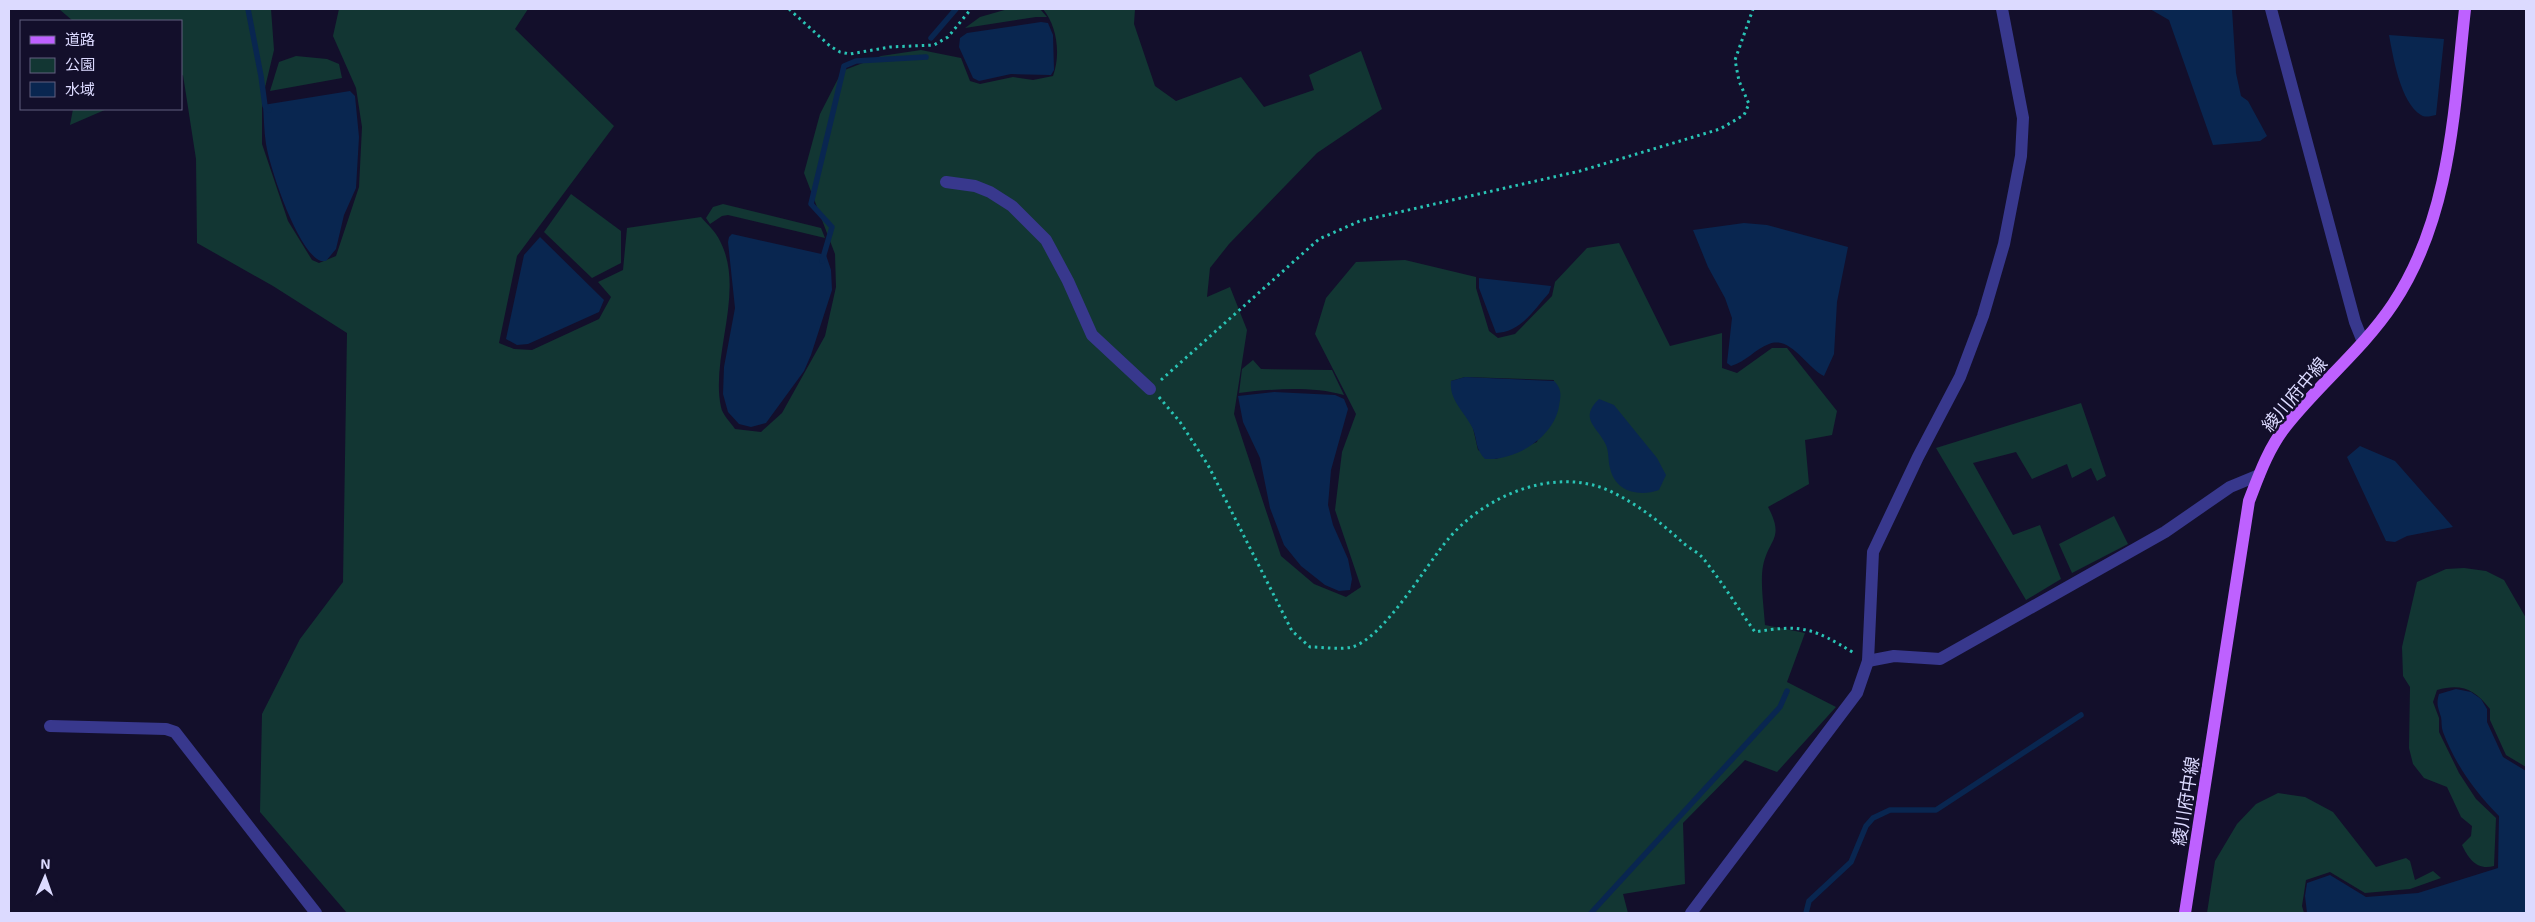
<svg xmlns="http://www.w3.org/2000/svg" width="2535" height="922" viewBox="0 0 2535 922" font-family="'Exo 2','Noto Sans JP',sans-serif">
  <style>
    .green { fill: #123633; fill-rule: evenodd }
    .water { fill: #092650 }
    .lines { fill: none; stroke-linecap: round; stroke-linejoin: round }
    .stream { stroke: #092650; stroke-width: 5.5 }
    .path { stroke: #29c4b5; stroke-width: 3; stroke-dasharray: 2.5 4; stroke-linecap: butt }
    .minor { stroke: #38388d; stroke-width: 12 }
    .major { stroke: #be61ff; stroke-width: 12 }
    .labels { text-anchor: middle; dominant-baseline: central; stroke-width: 5; stroke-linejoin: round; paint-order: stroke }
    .street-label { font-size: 18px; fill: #dcdaff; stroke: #130f2b }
  </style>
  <rect width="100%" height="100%" fill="#130f2b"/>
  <!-- green -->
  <g class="green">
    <path d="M59,9H271L274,50L262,100V144L288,221L312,260L319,263L336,256L359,187L362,127L356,88L333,36L339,9H528L515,29L614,126L517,256L499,343L514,349L532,350L599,319L611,297L598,282L623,270L627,228L701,217C707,224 716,232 720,241C746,291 710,356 721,407C722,414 731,423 735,429L761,432L782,413L825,336L836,287L835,254L804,173L820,114L842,71L881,56L921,50L961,58L970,81L980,84L1013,77L1033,80L1053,76C1061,54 1057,26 1043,9H1135L1134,24L1155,86L1176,101L1241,77L1264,107L1314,90L1309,75L1361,51L1382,109L1317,153L1229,244L1210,268L1207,297L1230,287L1247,330L1234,414L1281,556L1314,584L1346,597L1361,587L1335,510L1342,452L1356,414L1315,334L1326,298L1356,262L1405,260L1476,277V288L1489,331L1498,338L1515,334L1552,296L1555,282L1587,248L1619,243L1670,346L1722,333V368L1737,373L1772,348H1787L1837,411L1832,435L1805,440L1809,484L1768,507C1785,539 1769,538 1763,566C1760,582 1764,608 1765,625L1805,633L1787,682L1836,707L1777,772L1745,760L1683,823L1685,884L1623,894L1628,913H347L260,812L262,714L300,639L343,582L347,333L273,286L197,243L196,159L183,75L181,76V21H73ZM1465,377L1554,380L1537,442L1496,459L1478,450L1473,428L1451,381Z"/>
    <polygon points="1008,9 1040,9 1047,17 1036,17 965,28 980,17"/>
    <polygon points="296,56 327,59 339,64 342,78 270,91 279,62"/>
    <polygon points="73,109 107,109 70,125"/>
    <polygon points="571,194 621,231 621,263 592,278 544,232"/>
    <polygon points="723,204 821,228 825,238 728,215 722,216 710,224 706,218 713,207"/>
    <path d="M1253,360L1261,369L1332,370L1344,395C1311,386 1272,389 1239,393L1242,369Z"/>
    <polygon points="2081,403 2106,476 2097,481 2091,468 2072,478 2067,464 2032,479 2016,452 1973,463 2013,535 2040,525 2061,579 2026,600 1936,448"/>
    <polygon points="2114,516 2128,544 2072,573 2059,544"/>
    <path d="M2464,568L2486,571L2504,580L2526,618V767L2506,755L2490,720V709C2475,689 2461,683 2437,690L2433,702L2439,718V732L2459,773L2476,799L2496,818L2494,866C2477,871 2468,858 2462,845L2471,836L2472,826L2461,817L2447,787L2424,778L2413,764L2409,748L2410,687L2403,676L2402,647L2417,582L2446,569Z"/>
    <polygon points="2278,793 2305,797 2333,812 2376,867 2406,858 2410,861 2415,880 2433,871 2441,878 2410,889 2365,893 2330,872 2306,880 2302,906 2304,913 2207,913 2215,861 2237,824 2256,804"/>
  </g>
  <!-- water -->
  <g class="water">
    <polygon points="2150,9 2232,9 2236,73 2241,96 2248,101 2267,136 2260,141 2213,145 2169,20"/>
    <polygon points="1041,22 1048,23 1053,35 1054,70 1051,75 1011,74 979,81 973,78 959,47 960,38 967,33"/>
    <path d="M2389,35L2444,39L2436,115C2431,116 2425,118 2421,115C2400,102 2393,56 2389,35Z"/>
    <path d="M350,91L355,96L359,137L356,188L344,215L336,249L326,261H321C298,253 270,169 266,144C264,132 264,118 263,105Z"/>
    <path d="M1744,223L1767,225L1848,247L1837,302L1834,354L1824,376C1807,368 1790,335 1769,344C1755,349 1746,362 1731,366L1727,363L1732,318L1725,298L1708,267L1693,230Z"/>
    <polygon points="732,234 826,255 831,270 832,290 811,355 804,371 766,423 751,427 739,424 728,412 723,394 724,367 735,308 728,242 729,237"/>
    <polygon points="540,237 604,300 599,312 528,344 517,345 506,339 524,255"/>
    <path d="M1479,278L1551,286L1549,293C1533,311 1521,332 1496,333L1479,288Z"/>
    <path d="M1465,377L1554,381C1562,389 1561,395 1559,406C1554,437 1516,461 1485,459C1474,447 1478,439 1472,427C1464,411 1449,400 1451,381Z"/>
    <polygon points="1274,392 1335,395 1344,399 1348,409 1331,470 1328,505 1333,525 1348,559 1352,579 1350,590 1339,591 1325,585 1301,566 1284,545 1270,508 1260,458 1243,422 1238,396"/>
    <path d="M1599,399L1614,405L1657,458L1666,475L1659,490C1639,497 1615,492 1610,468C1608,461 1609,452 1606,445C1598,427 1578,419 1599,399Z"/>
    <polygon points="2360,446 2395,461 2453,527 2407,536 2395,542 2386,541 2347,457"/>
    <path d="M2456,689L2471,692L2481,699L2487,709V722L2503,757L2526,771V913H2307L2305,896L2307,883L2330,875L2366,897L2418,893L2498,868L2499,816C2475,792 2455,764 2443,732C2441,727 2442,722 2441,717C2438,707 2436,704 2439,694Z"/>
  </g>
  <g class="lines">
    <!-- stream -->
    <g class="stream">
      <polyline points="248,9 261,76 265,106 269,110"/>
      <polyline points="931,38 956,9"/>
      <polyline points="822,261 832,227 811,204 844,66 856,61 926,57"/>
      <polyline points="1591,913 1780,707 1787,691"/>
      <polyline points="1806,913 1809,901 1851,862 1866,826 1873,818 1890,810 1936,810 2081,715"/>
    </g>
    <!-- path -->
    <g class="path">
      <polyline points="789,9 830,46 840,52 850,54 890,47 934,45 948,37 971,9"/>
      <polyline points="1161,380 1319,239 1360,221 1580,171 1720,129 1744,115 1749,104 1739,81 1735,60 1753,9"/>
      <path d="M1159,397L1180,422L1208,465L1292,631L1310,647C1323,647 1340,650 1352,647C1384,638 1426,565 1449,538C1486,495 1555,466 1610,491C1637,504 1659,521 1681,541C1687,547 1696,551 1702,557C1721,580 1737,607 1755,632C1802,624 1813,628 1854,653"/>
    </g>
    <!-- minor -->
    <g class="minor">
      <polyline points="2271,9 2355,322 2363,342"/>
      <polyline points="946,182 975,186 990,192 1012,206 1046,240 1068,281 1092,335 1150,389"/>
      <polyline points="1868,661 1894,656 1940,659 2165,532 2230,487 2259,475"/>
      <polyline points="50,726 166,729 175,732 316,913"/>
      <polyline points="1691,913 1857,693 1868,661 1873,552 1918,457 1960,377 1983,316 2004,244 2021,156 2023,118 2002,9"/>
    </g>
    <!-- major -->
    <path class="major" d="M2185,913L2249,501C2259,475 2268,449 2286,426C2319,384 2363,349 2393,304C2451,217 2454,109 2465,9"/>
  </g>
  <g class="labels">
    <!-- street labels -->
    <g class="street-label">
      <text transform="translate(2294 394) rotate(-50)">綾川府中線</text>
      <text transform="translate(2185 801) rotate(-81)">綾川府中線</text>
    </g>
  </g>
  <!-- border -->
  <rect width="2535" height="922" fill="none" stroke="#dcdaff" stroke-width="20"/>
  <!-- legend -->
  <rect x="20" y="20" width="162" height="90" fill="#130f2b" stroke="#636080"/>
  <rect x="30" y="36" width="25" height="8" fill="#be61ff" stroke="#636080"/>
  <text x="65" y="45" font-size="15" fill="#dcdaff">道路</text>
  <rect x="30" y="58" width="25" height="15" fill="#123633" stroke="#636080"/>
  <text x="65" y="70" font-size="15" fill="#dcdaff">公園</text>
  <rect x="30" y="82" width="25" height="15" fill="#092650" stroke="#636080"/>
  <text x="65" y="95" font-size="15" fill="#dcdaff">水域</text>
  <!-- north arrow -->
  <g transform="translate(45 877) rotate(2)" stroke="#130f2b" stroke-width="4" paint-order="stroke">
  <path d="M0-4L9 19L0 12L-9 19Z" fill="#dcdaff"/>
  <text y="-8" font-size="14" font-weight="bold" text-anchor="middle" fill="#dcdaff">N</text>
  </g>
</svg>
